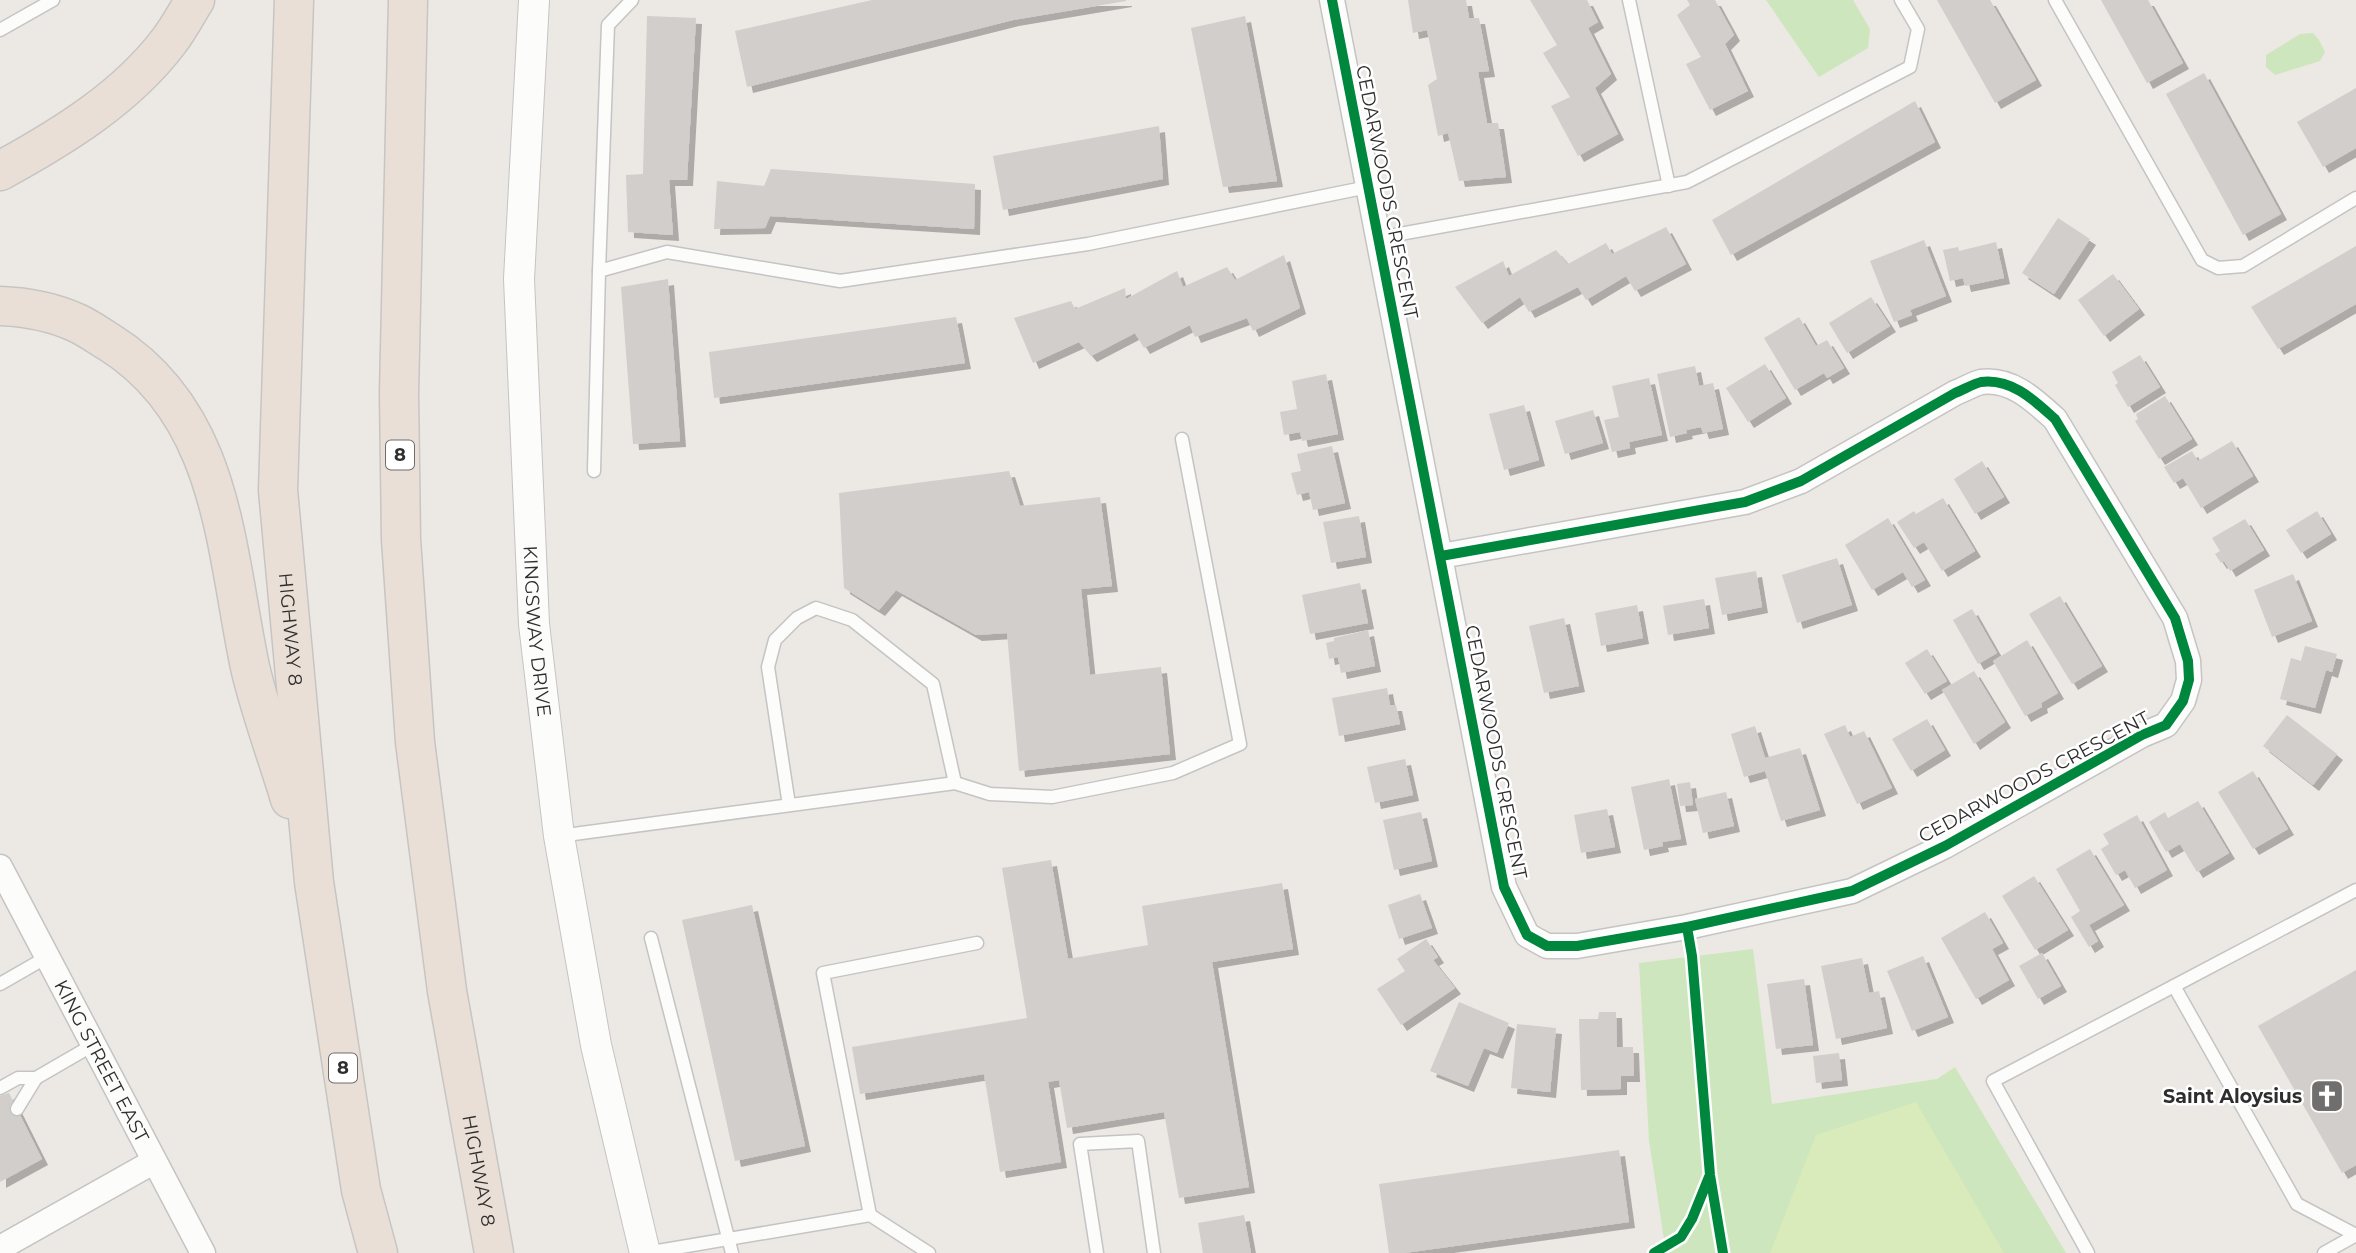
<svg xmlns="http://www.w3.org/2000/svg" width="2356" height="1253" viewBox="0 0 2356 1253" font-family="Montserrat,sans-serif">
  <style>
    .green { fill: #cee6be }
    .pitch { fill: #d9eabb }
    .building { fill: #d1cecb; filter: url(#shadow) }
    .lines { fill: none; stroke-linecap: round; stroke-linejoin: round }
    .service-casing { stroke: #c5c4c5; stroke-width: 15 }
    .minor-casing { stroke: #c5c4c5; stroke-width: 27 }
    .tertiary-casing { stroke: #c5c4c5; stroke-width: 32 }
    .motorway-casing { stroke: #c6c5c4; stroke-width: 41 }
    .service { stroke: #fcfcfb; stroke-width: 12 }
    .minor { stroke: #fcfcfb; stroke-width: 24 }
    .tertiary { stroke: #fcfcfb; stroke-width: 30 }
    .motorway { stroke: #eadfd6; stroke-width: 38 }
    .cycleway-casing { stroke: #fff; stroke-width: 15 }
    .cycleway { stroke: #00873e; stroke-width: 10 }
    .labels { text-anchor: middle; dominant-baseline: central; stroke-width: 5; stroke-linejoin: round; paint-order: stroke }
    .shield { fill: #fff; stroke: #6d6d6d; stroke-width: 2 }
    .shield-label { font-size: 18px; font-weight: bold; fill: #2e2e2e }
    .street-label { font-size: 19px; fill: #2e2e2e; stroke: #fff }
    .poi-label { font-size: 19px; font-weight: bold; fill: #2e2e2e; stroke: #fff; text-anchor: end }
  </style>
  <defs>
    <filter id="shadow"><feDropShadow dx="6" dy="6" stdDeviation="0" flood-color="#0004"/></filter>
  </defs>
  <rect width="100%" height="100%" fill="#ece8e4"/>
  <!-- green -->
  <g class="green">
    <polygon points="1766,0 1853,0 1870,29 1868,48 1819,77"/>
    <polygon points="2313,33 2319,40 2325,52 2320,61 2275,75 2266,67 2266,55 2300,34"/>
    <polygon points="1753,949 1772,1104 1937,1079 1955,1067 2066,1253 1666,1253 1649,1140 1639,963"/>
  </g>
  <!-- pitch -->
  <polygon class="pitch" points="1916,1102 2004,1253 1770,1253 1816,1135"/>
  <!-- building -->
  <g class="building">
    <polygon points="872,0 1126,0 1126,1 1013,20 747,87 735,31"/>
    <polygon points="1408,0 1466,0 1469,18 1479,18 1489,71 1478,72 1487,123 1498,123 1506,177 1459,181 1448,133 1438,136 1428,85 1437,79 1427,30 1413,33"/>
    <polygon points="1530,0 1587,0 1598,22 1588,28 1611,74 1595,88 1618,134 1578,156 1551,106 1570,97 1543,53 1557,45"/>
    <polygon points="1687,0 1715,0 1734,35 1725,44 1748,91 1710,110 1686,64 1701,57 1677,15 1690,5"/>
    <polygon points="1937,0 1990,0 2036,80 1995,103"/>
    <polygon points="2101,0 2148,0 2183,63 2147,83"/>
    <polygon points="647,16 696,18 687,180 669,180 673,235 628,232 626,175 643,174"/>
    <polygon points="1245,16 1277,181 1223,187 1191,28"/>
    <polygon points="2204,73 2281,214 2243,235 2166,94"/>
    <polygon points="2356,88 2356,148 2323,167 2297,122"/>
    <polygon points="1915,101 1935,142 1731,255 1712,220"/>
    <polygon points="1159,126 1163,179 1003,210 993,156"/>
    <polygon points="771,169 975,184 974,229 770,216 765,228 714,229 717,181 764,186"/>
    <polygon points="2058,218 2090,239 2054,294 2022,273"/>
    <polygon points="1666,227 1686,264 1635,291 1626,276 1586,300 1578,287 1529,312 1520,297 1482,323 1455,287 1503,261 1509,276 1556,250 1568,264 1606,243 1612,254"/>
    <polygon points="1924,240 1946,296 1910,310 1912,315 1894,322 1870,261"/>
    <polygon points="1996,242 2004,278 1965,286 1963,278 1950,281 1943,250 1958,247 1959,251"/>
    <polygon points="2356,246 2356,304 2278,349 2251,307"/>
    <polygon points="1284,255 1300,308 1253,331 1247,318 1195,337 1190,325 1144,348 1135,333 1091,356 1079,342 1033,363 1014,318 1071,301 1075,309 1125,288 1126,299 1177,271 1183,287 1227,267 1235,280"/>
    <polygon points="2113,274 2139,309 2104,336 2078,300"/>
    <polygon points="668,279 680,441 633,444 621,287"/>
    <polygon points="1871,297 1890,326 1847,353 1829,323"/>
    <polygon points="956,317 965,363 714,398 709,352"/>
    <polygon points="1799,317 1816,346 1827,340 1844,368 1827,378 1824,373 1795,390 1764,338"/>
    <polygon points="2140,355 2160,387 2128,407 2115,385 2118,383 2112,372"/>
    <polygon points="1765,364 1786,398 1748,422 1726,388"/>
    <polygon points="1695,366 1699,386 1713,383 1723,429 1703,433 1701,427 1686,430 1687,433 1670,437 1657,374"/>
    <polygon points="1326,374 1338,434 1302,441 1300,432 1284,435 1280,412 1297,409 1292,381"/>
    <polygon points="1649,378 1662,435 1629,442 1630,448 1612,452 1604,420 1619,417 1612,386"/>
    <polygon points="2165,396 2192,439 2159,459 2135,421 2138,419 2136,414"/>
    <polygon points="1524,405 1539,460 1504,470 1489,414"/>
    <polygon points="1593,410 1603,443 1565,454 1555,421"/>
    <polygon points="2232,441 2253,476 2201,508 2183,478 2174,483 2164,467 2192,451 2198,461"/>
    <polygon points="1332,446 1345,503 1313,510 1309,492 1297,495 1291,473 1301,471 1297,454"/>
    <polygon points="1982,461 2004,497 1975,514 1954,479"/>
    <polygon points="1009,471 1020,506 1100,497 1112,586 1081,589 1090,675 1161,667 1170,754 1019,771 1007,633 976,635 896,590 879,610 844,588 839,493"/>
    <polygon points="1943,498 1975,551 1942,571 1924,542 1914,548 1897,522 1914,511 1916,514"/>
    <polygon points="2317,511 2331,534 2301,553 2286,530"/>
    <polygon points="1359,516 1366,557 1331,563 1323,522"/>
    <polygon points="1888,518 1925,580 1912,587 1903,572 1872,590 1845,545"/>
    <polygon points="2245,519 2264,550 2230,571 2224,561 2221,563 2215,554 2220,551 2212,538"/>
    <polygon points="1837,558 1852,605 1797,623 1782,575"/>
    <polygon points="1756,571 1762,607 1722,615 1715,578"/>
    <polygon points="2293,574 2312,621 2272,637 2254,590"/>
    <polygon points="1360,583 1368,623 1310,634 1302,595"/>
    <polygon points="2060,596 2102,666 2072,684 2029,614"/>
    <polygon points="1704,599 1709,628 1668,635 1663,606"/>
    <polygon points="1637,605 1643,638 1601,646 1595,613"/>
    <polygon points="1972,609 1997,653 1978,664 1953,620"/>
    <polygon points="1564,618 1579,686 1544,693 1529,626"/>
    <polygon points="1368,630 1375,666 1341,673 1338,657 1329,659 1326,643 1334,641 1334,638"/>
    <polygon points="2027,640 2058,693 2041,703 2042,707 2025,716 1993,661"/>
    <polygon points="2305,646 2337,654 2332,672 2326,670 2315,708 2280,699 2291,658 2301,661"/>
    <polygon points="1927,649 1947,681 1925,694 1905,663"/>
    <polygon points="1974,671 2005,722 1974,744 1942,690"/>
    <polygon points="1387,688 1390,705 1396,705 1400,724 1339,736 1332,698"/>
    <polygon points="2287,715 2337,754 2313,785 2263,746"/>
    <polygon points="1927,719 1945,750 1911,771 1892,739"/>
    <polygon points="1845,725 1850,737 1864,731 1892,788 1857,804 1824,734"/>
    <polygon points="1755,726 1765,758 1800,748 1820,810 1781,821 1765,771 1744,777 1731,734"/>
    <polygon points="1405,759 1413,795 1375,803 1367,767"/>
    <polygon points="2253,771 2288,829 2253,849 2218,792"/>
    <polygon points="1669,779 1681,839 1662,842 1663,846 1644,850 1631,787"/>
    <polygon points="1690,782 1693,805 1680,806 1677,784"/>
    <polygon points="1726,792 1734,826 1703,833 1695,799"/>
    <polygon points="2198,801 2229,853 2197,872 2180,844 2166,852 2149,822 2165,812 2168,818"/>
    <polygon points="1607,809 1615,847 1581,853 1574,815"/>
    <polygon points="1421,812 1432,861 1394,870 1383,820"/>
    <polygon points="2137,815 2167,870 2135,888 2125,870 2116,875 2101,849 2109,844 2103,834"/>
    <polygon points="2090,849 2124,905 2089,925 2098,941 2089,947 2071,917 2080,911 2056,869"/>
    <polygon points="1051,860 1068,959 1148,945 1142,906 1282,883 1293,949 1212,962 1249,1187 1179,1198 1164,1112 1067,1128 1059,1080 1048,1082 1061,1162 1000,1172 984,1074 860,1094 852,1047 1027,1018 1002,868"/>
    <polygon points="2034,876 2068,930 2035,950 2002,896"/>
    <polygon points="1420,894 1432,928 1399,939 1388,905"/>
    <polygon points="752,905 805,1146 735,1161 682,920"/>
    <polygon points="1985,912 2003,943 1992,949 2009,980 1976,999 1941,938"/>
    <polygon points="1426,939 1438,957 1433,960 1455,988 1401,1025 1377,989 1405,971 1397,959"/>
    <polygon points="2042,953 2061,986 2038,999 2019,966"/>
    <polygon points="1923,956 1948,1017 1912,1031 1887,971"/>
    <polygon points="1862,958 1869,993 1879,991 1887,1028 1836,1039 1821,966"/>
    <polygon points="2356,970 2356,1165 2342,1173 2258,1026"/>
    <polygon points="1804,979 1813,1045 1776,1049 1767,984"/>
    <polygon points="1459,1002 1509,1023 1497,1053 1484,1048 1468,1086 1430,1071"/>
    <polygon points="1599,1012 1616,1012 1617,1047 1633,1047 1634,1076 1621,1076 1621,1089 1581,1090 1579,1019 1598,1019"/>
    <polygon points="1517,1024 1556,1028 1550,1092 1511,1088"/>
    <polygon points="1839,1053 1842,1080 1816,1083 1813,1056"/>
    <polygon points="9,1093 42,1159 0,1182 0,1096"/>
    <polygon points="1619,1150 1629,1222 1404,1253 1389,1253 1379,1184"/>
    <polygon points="1244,1215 1251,1253 1203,1253 1198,1223"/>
  </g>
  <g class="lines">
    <!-- service casing -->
    <g class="service-casing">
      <g id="service">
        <polyline points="632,0 608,25 599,271 667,252 840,281 1088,244 1368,187"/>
        <polyline points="1629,0 1669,186"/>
        <polyline points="2055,0 2202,260 2218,268 2243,266 2356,198"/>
        <polyline points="0,30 53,0"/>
        <polyline points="1378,238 1687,182 1910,67 1918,29 1901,0"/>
        <polyline points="594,471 599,271"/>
        <polyline points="789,805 768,667 775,640 797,618 816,608 852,620 933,684 955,783"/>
        <polyline points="559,836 955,783 990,794 1052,797 1173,773 1240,744 1182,439"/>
        <polyline points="2356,890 2174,986 2297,1204 2356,1235"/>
        <polyline points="651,938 732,1253"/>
        <polyline points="0,984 47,957"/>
        <polyline points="0,1088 18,1078 36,1078 93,1045"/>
        <polyline points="17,1109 36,1078"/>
        <polyline points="870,1215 823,973 977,943"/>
        <polyline points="646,1253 870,1215 929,1253"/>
        <polyline points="1097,1253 1080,1144 1138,1141 1154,1253"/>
        <polyline points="2088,1253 1993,1081 2174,986"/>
        <polyline points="2324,1253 2356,1235"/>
      </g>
    </g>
    <!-- minor casing -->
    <g class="minor-casing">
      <g id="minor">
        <path d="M1332,0L1504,887L1527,935L1547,946H1577L1687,927L1852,891L1945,846L2142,735L2166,725L2183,701L2189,680L2188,661L2175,618L2055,419C2035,401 2012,378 1981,382C1973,384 1963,390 1955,393L1801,481L1745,502L1441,556"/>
        <path id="s1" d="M0,867L203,1253"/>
        <polyline points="0,1248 153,1162"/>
      </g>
    </g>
    <!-- tertiary casing -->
    <g class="tertiary-casing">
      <g id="tertiary">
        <path id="s2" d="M534,0L519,279L534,624L559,836L596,1045L645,1253"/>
      </g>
    </g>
    <!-- motorway casing -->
    <g class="motorway-casing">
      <g id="motorway">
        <path id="s3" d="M294,0L278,490L314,882L361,1190L378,1253"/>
        <path id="s4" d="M408,0L399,393L401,539L415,742L447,991L494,1253"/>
        <path d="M0,171C62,137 126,98 169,41C179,28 186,14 195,0"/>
        <path d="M0,306C26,307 53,312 77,323C88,328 99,336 109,342C224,414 225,548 250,667C260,711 277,755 290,799"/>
      </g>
    </g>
    <!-- service -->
    <use href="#service" class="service"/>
    <!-- minor -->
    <use href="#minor" class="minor"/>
    <!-- tertiary -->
    <use href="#tertiary" class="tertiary"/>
    <!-- motorway -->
    <use href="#motorway" class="motorway"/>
    <!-- cycleway casing -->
    <g class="cycleway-casing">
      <g id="cycleway">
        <path d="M1332,0L1504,887L1527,935L1547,946H1577L1687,927L1852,891L1945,846L2142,735L2166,725L2183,701L2189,680L2188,661L2175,618L2055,419C2035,401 2012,378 1981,382C1973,384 1963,390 1955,393L1801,481L1745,502L1441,556"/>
        <polyline points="1687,927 1692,956 1710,1175 1723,1253"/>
        <polyline points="1654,1253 1681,1237 1692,1219 1709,1177"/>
      </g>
    </g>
    <!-- cycleway -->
    <use href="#cycleway" class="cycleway"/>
  </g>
  <!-- icons -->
  <defs>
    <g id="church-square" transform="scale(1.75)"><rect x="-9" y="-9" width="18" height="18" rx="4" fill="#706f6e" stroke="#fff"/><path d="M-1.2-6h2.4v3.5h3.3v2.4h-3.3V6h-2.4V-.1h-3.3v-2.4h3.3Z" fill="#fff"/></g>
  </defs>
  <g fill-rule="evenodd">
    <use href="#church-square" x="2327" y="1096"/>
  </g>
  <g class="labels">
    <!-- shield labels -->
    <g class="shield">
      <rect x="386" y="440.5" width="28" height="29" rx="5"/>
      <rect x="329" y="1053.5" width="28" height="29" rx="5"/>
    </g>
    <g class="shield-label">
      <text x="400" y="455">8</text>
      <text x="343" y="1068">8</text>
    </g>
    <!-- street labels -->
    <g class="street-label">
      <text transform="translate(1387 192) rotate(79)">CEDARWOODS CRESCENT</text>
      <text stroke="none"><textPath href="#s3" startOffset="630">HIGHWAY 8</textPath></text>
      <text stroke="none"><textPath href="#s2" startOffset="632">KINGSWAY DRIVE</textPath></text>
      <text transform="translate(1496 752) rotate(79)">CEDARWOODS CRESCENT</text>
      <text transform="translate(2034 777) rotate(-28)">CEDARWOODS CRESCENT</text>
      <text stroke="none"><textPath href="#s1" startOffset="219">KING STREET EAST</textPath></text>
      <text stroke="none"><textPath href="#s4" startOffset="1176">HIGHWAY 8</textPath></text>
    </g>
    <!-- poi labels -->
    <g class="poi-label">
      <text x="2302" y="1096">Saint Aloysius</text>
    </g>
  </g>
</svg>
